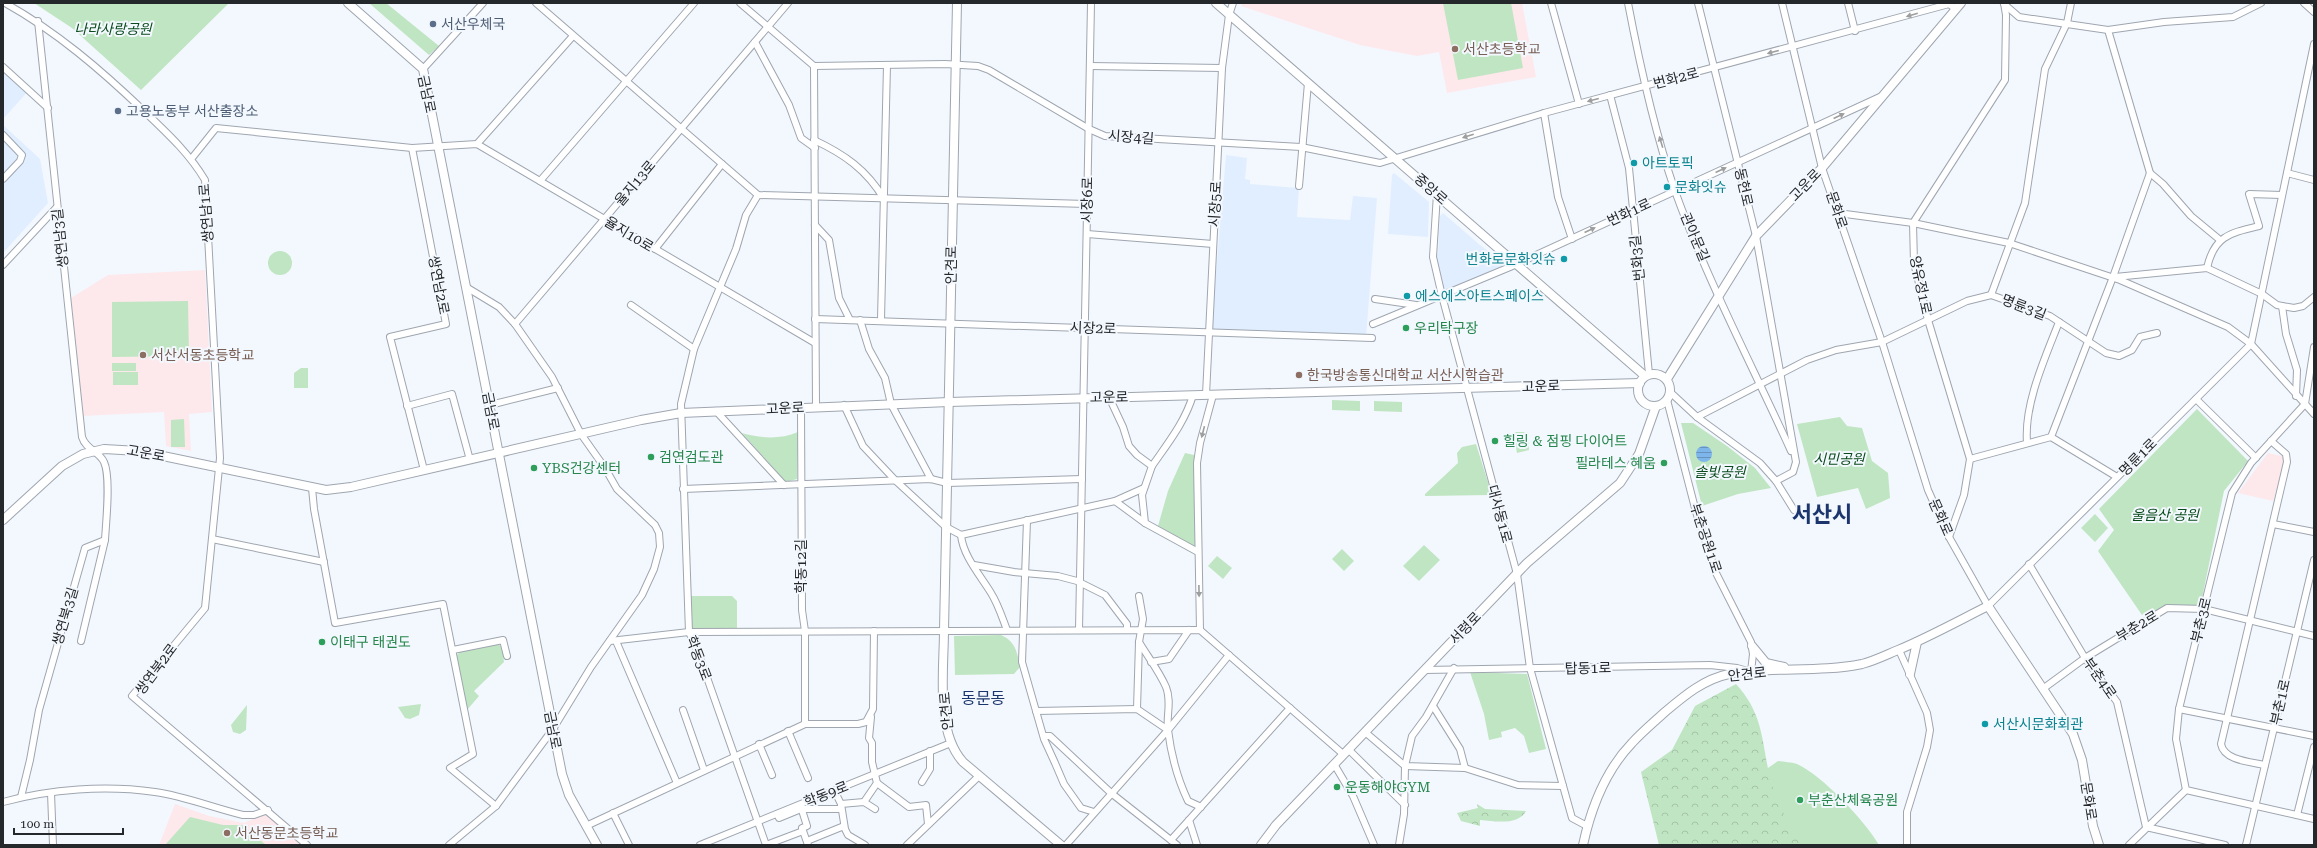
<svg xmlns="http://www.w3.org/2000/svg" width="2317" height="848" viewBox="0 0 2317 848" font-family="'Roboto Serif','Noto Sans KR',serif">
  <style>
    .built { fill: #e1eeff }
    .education { fill: #fde8eb }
    .green { fill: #c0e5c2 }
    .forest { fill: url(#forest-crowns) }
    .water { fill: url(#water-rules) }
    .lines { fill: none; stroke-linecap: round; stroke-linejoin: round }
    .minor-casing { stroke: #9fa6b0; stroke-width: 8 }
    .tertiary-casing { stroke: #9fa6b0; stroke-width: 10 }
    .minor { stroke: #fff; stroke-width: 6 }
    .tertiary { stroke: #fff; stroke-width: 8 }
    .oneway { fill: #9d9ea0 }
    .service-dot { fill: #5c6f8a; stroke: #f3f8fe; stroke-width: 1.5 }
    .education-dot { fill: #8d6e63; stroke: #f3f8fe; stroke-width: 1.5 }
    .culture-dot { fill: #0f9aa8; stroke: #f3f8fe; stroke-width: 1.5 }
    .leisure-dot { fill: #2e9e5b; stroke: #f3f8fe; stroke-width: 1.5 }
    .labels { text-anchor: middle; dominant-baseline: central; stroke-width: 4; stroke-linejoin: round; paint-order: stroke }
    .service-label { font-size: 14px; fill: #4e5e75; stroke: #f3f8fe; text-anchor: start }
    .park-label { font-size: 14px; font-style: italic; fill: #084a19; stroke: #f3f8fe }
    .education-label { font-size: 14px; fill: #785e54; stroke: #f3f8fe; text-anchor: start }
    .street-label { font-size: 14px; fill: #25282b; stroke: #f3f8fe }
    .culture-label { font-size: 14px; fill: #0d838f; stroke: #f3f8fe; text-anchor: start }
    .leisure-label { font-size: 14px; fill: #27864d; stroke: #f3f8fe; text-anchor: start }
    .quarter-label { font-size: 16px; fill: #1c366d; stroke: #f3f8fe }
    .town-label { font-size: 22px; font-weight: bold; fill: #1c366d; stroke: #f3f8fe }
  </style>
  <defs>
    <pattern id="forest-crowns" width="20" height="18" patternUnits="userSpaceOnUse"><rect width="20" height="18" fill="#c0e5c2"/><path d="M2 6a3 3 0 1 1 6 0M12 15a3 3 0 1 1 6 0" fill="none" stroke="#a5c4a7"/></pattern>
    <pattern id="water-rules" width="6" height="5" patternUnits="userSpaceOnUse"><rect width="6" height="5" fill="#7eb6eb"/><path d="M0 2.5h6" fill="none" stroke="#6794bf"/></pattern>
  </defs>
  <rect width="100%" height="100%" fill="#f3f8fe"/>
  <!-- built -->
  <g class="built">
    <polygon points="3,62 31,88 3,119"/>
    <polygon points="3,125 40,159 48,203 3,253"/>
    <polygon points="1226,155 1247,158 1245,179 1250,180 1250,184 1299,188 1297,217 1350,220 1353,196 1377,198 1366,337 1211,331"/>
    <polygon points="1394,173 1429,202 1428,237 1388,234 1392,175"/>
    <polygon points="1443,213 1480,245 1506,265 1446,290 1442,289 1435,255 1438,253 1440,216"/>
  </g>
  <!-- education -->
  <g class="education">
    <polygon points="1242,3 1522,3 1536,77 1447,93 1439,52 1417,56 1360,45 1241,6"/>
    <polygon points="205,270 212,412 189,414 191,451 166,446 164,412 82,416 71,298 108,275"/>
    <polygon points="2268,453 2282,456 2285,463 2273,501 2238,493"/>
    <polygon points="175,804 209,816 244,823 268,812 303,845 159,845"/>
  </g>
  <!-- green -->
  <g class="green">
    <polygon points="34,3 229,3 141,90 72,28"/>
    <polygon points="369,3 386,3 439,46 429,55"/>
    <polygon points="1443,3 1511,3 1523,68 1458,80"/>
    <circle cx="280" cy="263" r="12"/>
    <polygon points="188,301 189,356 112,357 112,302"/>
    <rect x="112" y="363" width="24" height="8"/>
    <polygon points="301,368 308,368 308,388 294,388 294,373"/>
    <rect x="113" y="372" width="25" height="13"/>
    <polygon points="1332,400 1360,401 1360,411 1332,410"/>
    <polygon points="1374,401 1402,402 1402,412 1374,411"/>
    <polygon points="2197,409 2248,461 2224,491 2200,608 2170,606 2142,615 2098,551 2114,530 2099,509"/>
    <polygon points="1840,417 1847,426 1862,428 1872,461 1888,473 1890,498 1866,509 1858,488 1817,497 1797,424"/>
    <polygon points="184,419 185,447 171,447 171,420"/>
    <polygon points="1681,423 1693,423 1727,446 1755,468 1771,488 1738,494 1702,506"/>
    <path d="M798,432L797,479L786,482L742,433C760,438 779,440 798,432Z"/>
    <polygon points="1513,432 1528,432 1529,450 1517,453"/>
    <polygon points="1476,444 1492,495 1425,496 1425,494 1458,463 1457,453 1462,447"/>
    <polygon points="1185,453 1194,455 1195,547 1158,526 1168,491"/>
    <polygon points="2095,514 2108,528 2095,542 2081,528"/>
    <polygon points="1424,545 1440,560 1419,581 1403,566"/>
    <polygon points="1342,549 1354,561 1344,571 1332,559"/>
    <polygon points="1217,556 1232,568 1223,579 1208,566"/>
    <polygon points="690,596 732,596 737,601 737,630 691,631"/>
    <path d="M1001,635C1016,642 1017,652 1020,667L1014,674L955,675L954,636Z"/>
    <polygon points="498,644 502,647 504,662 474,691 479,696 467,710 456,656 460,652"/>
    <polygon points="1470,672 1527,674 1546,749 1529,753 1524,736 1515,728 1501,732 1502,737 1489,740 1484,714"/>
    <polygon points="421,704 419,715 410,719 405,718 398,707"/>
    <polygon points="247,705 246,730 240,734 233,732 231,725"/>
    <path d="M1778,761C1785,762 1791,762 1797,764C1822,775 1865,821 1879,845H1769L1768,768Z"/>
    <polygon points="190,817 223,825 242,825 266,845 165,845"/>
  </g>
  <!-- forest -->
  <g class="forest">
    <path d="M1736,684C1769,720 1760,753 1775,794C1781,812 1793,829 1803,845H1659L1641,772L1672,750L1695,706Z"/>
    <path d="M1477,804L1485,809L1526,811C1518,826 1495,821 1480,820V826L1461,821L1457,813L1478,808Z"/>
  </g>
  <!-- water -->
  <circle class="water" cx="1704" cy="454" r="8"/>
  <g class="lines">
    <!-- minor casing -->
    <g class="minor-casing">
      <g id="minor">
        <path d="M5,3C57,32 101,70 144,111C167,133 189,153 205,180L220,458L205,608L132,696L307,845"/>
        <polyline points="536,3 758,195 1087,204"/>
        <polyline points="740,3 814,66 945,64 978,66 989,70 1089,129 1105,136 1301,147 1380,163 1544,113 1949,4 1956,9"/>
        <polyline points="1551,3 1579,104"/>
        <path d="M1628,3C1640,66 1654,130 1675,191C1707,280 1752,365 1791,451"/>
        <polyline points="1698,3 1756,236 1796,462 1793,472 1776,481"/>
        <polyline points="1782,3 1822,168 1882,342 1928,490 1949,537 1988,606 2251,344 2314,44"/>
        <polyline points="1848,3 1855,31"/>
        <polyline points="2304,3 2314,12"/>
        <polyline points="2004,4 2019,17 2108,30 2164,22 2233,17 2261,3"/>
        <polyline points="755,42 789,105 801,138 815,148"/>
        <polyline points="814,66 816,406"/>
        <polyline points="1090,66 1222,68"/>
        <polyline points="3,67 48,108"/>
        <polyline points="423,69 483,3"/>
        <polyline points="1610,95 1629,168 1649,374"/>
        <polyline points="1544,113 1558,197 1572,239"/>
        <polyline points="3,135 22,155 20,161 3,179"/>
        <path d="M814,140C844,154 867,170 884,199"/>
        <polyline points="477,144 573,36"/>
        <polyline points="412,148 446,324 390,337 424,470"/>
        <polyline points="192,158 216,128 412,148 477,144 815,343"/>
        <polyline points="2150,173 2163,184 2191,216 2220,240"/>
        <polyline points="2287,173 2314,180"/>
        <polyline points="540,181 694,3"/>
        <polyline points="1299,186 1308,83"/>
        <polyline points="1437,194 1433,257 1442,296 1517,574 1530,668 1572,818 1587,826"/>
        <polyline points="758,195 746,215 736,249 694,349 681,404 689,632 698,652 766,845"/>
        <polyline points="1838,213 1913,223 2009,243 2120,280 2228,327 2251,344 2314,414"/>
        <polyline points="815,225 829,240 839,298 850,320"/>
        <polyline points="1087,234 1213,244"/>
        <polyline points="655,249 722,164"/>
        <polyline points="3,265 57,207"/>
        <path d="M2207,268C2214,236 2230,233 2259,226L2249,194L2282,195"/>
        <polyline points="2115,277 2207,268 2262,294 2277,305 2294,308 2303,306 2314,297"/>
        <polyline points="1991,295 2025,203 2045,69 2067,23 2071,3"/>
        <polyline points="1375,299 1416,305"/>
        <polyline points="631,305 694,349"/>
        <polyline points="2282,306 2286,334 2297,370 2296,396"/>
        <polyline points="815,319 1372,338"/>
        <polyline points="860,320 869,349 885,378 891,404 931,479"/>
        <polyline points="881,320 887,65"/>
        <polyline points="515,324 788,3"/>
        <polyline points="1373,324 1510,267 1882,96"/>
        <polyline points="2314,347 2305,404 2251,463 2232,493 2179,709 2176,739 2186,790 2314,819"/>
        <polyline points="1670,392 1697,417 1760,463 1776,481 1794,510"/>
        <polyline points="1206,395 1222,68 1229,15 1233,3"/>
        <polyline points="1109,397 1123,427 1129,446 1137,455 1152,466 1142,495 1145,523 1198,552"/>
        <polyline points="2196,399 2256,458"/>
        <polyline points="490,405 558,388"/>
        <polyline points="844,405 863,446 895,480 946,527 961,535"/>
        <polyline points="407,406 452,394 470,460"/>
        <polyline points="801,407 802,610 805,631 805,724"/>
        <polyline points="716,411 784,485"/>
        <polyline points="1697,417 1807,360 1836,350 1882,342 1967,301 1991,295 2050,316 2106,353 2119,356 2132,350 2140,337 2157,333"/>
        <polyline points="2051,437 2113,277 2150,173 2108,30"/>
        <path d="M2027,442C2024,404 2045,358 2059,322"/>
        <polyline points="1970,459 2051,437 2117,477"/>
        <path d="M1152,466C1168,443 1185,422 1193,395"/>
        <polyline points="312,488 314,509 335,623 443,604 473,754 450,768 496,806"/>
        <polyline points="683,489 931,479 947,483 1082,479"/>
        <polyline points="1115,501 1144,488"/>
        <polyline points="1027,520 1022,662 1044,739 1055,763 1064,784 1081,808 1094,812"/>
        <polyline points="2273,524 2314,532"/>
        <polyline points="961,535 1115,501 1145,523"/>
        <path d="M961,535C963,556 980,575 991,593C998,604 1002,617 1007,630"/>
        <polyline points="1949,537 1964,495 1970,459 1928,320 1914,263 1913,223 2005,80 2006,15 2004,3"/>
        <polyline points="212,539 324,562"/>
        <polyline points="2029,564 2085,658 2117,702 2146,827 2225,845"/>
        <polyline points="974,565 1014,572 1058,576 1077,581 1105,595 1127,624 1127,630"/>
        <polyline points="1079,630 1091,3"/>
        <polyline points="1200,630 1197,463 1200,443 1213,395"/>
        <polyline points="81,641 105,540"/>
        <polyline points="610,641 689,632 1200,630 1343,754"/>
        <polyline points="616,641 677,783"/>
        <path d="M1139,642C1148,657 1159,671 1166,687C1172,702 1166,716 1168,730C1171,754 1178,780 1188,801L1201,807"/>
        <polyline points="453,650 503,640 507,656"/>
        <polyline points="1899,650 1927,713 1930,730 1927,747 1907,812 1907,845"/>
        <polyline points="1151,662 1169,659 1189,630"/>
        <polyline points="1425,670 1710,665 1737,668 1751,672 1753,654 1751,642 1716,573 1696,512 1667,400"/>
        <polyline points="2044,688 2085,658 2167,608 2204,609 2314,636"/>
        <polyline points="1433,706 1460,749 1465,768"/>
        <polyline points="1137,709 1139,642 1143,619 1139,596"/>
        <polyline points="2179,709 2314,736"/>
        <polyline points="683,710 704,770"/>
        <polyline points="1036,711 1137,709 1168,730"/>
        <polyline points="788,731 808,778"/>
        <polyline points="1365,732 1405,766 1465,768 1518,785 1563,786"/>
        <polyline points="1044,736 1050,736 1111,793 1177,845"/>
        <polyline points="759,744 772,775"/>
        <polyline points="1348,749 1405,805"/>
        <polyline points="1334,764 1353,796 1374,845"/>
        <path d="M2265,765C2252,762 2224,761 2221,744L2287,462L2286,454L2271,441"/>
        <polyline points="922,782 930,769 930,751"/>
        <polyline points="877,783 909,807 926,805 928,824"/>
        <polyline points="834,790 841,804 845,829 848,835 865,845"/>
        <polyline points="51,793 53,845"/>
        <path d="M21,797L30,760L39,710L85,548L105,540C106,522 111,477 104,462C99,451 86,450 82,437L38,21"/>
        <path d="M3,802C51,789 105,785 155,792C184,796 214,808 243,815H254L268,810"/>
        <polyline points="864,802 877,783 872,762 872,743 869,738 871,717"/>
        <polyline points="841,804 864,802 875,809"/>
        <polyline points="801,807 807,826 802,828 808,845"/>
        <polyline points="613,813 629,845"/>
        <polyline points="777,814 779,818 801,809 841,809"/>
        <polyline points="2297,815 2314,747"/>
        <polyline points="1189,820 1197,845"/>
        <polyline points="586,826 805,724 858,724 866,722 873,709 874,631"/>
        <polyline points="1171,840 1290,708"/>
        <polyline points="807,841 844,826"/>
        <polyline points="449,845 496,806 553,729 591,667 642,595 654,569 660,547 659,533 655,525 617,489 605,468 581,434 552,377 515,324 499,307 466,287"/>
        <polyline points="700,845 951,743"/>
        <polyline points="766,845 803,831"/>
        <polyline points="907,845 979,776"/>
        <polyline points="1066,845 1168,730 1229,655"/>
        <polyline points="1399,845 1404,814 1405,766 1412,736 1426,717 1454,668"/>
        <polyline points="2129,845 2186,790"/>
        <polyline points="2246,845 2314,560"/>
      </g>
    </g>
    <!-- tertiary casing -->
    <g class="tertiary-casing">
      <g id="tertiary">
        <polyline points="348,3 423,69 562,774 569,795 597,845"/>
        <path d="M957,3L944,630C944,670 935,731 963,762L1061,845"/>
        <polyline points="1216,3 1645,376"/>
        <circle cx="1654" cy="390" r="16"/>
        <polyline points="1667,379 1756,236 1822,168 1961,3"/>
        <polyline points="3,520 62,466 83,454 104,449 139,451 326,490 351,487 641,420 681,413 949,402 1640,383"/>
        <polyline points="1752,646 1766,663 1784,667"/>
        <polyline points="1910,674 1917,642"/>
        <polyline points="1261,845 1276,825 1527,563 1620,483 1639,454 1656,406"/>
        <path d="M1583,845C1591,808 1605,771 1632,743C1642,732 1654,722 1665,712C1684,696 1704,679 1729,674C1773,666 1818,673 1862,664C1874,661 1886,655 1898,650C1929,637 1958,621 1988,606L2073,734L2082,760L2093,826L2099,845"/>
      </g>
    </g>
    <!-- minor -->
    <use href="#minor" class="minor"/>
    <!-- tertiary -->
    <use href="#tertiary" class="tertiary"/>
  </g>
  <!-- one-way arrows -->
  <defs><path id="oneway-solid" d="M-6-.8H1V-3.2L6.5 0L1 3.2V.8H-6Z"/></defs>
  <g class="oneway">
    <use href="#oneway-solid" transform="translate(1912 15) rotate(164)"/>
    <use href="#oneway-solid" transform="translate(1773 52) rotate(165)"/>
    <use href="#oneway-solid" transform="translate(1593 100) rotate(165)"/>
    <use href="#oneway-solid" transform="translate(1839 116) rotate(-25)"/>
    <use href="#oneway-solid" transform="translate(1468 136) rotate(163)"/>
    <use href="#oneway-solid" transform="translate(1661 142) rotate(-107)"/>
    <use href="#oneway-solid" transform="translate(1721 170) rotate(-25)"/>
    <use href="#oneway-solid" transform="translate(1590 230) rotate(-25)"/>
    <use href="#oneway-solid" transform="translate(1203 432) rotate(104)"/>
    <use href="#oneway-solid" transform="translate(1199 591) rotate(89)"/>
  </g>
  <!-- markers -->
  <g class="service-dot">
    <circle cx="433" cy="24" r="4"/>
    <circle cx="118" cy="111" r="4"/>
  </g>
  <g class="education-dot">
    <circle cx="1455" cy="49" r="4"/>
    <circle cx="143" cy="355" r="4"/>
    <circle cx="1299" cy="375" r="4"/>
    <circle cx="227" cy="833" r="4"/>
  </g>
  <g class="culture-dot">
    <circle cx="1634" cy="163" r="4"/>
    <circle cx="1667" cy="187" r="4"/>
    <circle cx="1564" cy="259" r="4"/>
    <circle cx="1407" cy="296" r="4"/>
    <circle cx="1985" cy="724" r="4"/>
  </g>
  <g class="leisure-dot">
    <circle cx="1406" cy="328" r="4"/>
    <circle cx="1495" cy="441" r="4"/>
    <circle cx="651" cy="457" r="4"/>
    <circle cx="1664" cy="463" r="4"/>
    <circle cx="534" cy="468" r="4"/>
    <circle cx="322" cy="642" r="4"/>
    <circle cx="1337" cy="787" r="4"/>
    <circle cx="1800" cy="800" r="4"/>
  </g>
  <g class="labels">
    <!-- service labels -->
    <g class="service-label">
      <text x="441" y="24">서산우체국</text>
      <text x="126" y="111">고용노동부 서산출장소</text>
    </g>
    <!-- park labels -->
    <g class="park-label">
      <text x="113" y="29">나라사랑공원</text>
      <text x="1839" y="459">시민공원</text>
      <text x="1720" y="472">솔빛공원</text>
      <text x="2165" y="515">울음산 공원</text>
    </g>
    <!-- education labels -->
    <g class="education-label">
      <text x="1463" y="49">서산초등학교</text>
      <text x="151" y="355">서산서동초등학교</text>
      <text x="1307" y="375">한국방송통신대학교 서산시학습관</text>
      <text x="235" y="833">서산동문초등학교</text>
    </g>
    <!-- street labels -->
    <g class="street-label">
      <text transform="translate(1676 78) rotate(-15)">번화2로</text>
      <text transform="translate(427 94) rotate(78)">금남로</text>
      <text transform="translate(1131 137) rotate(4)">시장4길</text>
      <text transform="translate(635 183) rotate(-50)">율지13로</text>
      <text transform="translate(1805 185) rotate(-46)">고운로</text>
      <text transform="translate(1744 187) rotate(77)">동헌로</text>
      <text transform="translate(1431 189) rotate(41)">중앙로</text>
      <text transform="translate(1087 200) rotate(-89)">시장6로</text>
      <text transform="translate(1215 204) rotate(-87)">시장5로</text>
      <text transform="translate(1837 210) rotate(71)">문화로</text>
      <text transform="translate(1629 212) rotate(-25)">번화1로</text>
      <text transform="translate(206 213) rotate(-94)">쌍연남1로</text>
      <text transform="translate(629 234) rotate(31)">율지10로</text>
      <text transform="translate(1695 237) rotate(67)">관아문길</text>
      <text transform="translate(60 238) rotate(-96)">쌍연남3길</text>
      <text transform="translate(1637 258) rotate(-96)">번화3길</text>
      <text transform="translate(951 265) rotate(-89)">안견로</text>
      <text transform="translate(439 285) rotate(79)">쌍연남2로</text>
      <text transform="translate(1921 285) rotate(78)">양유정1로</text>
      <text transform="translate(2024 307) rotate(21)">명륜3길</text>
      <text transform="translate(1093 328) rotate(2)">시장2로</text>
      <text transform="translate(1541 386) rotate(-2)">고운로</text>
      <text transform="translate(1109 397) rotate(-1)">고운로</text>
      <text transform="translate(785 408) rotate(-3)">고운로</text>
      <text transform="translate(491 411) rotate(79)">금남로</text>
      <text transform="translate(146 453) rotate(10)">고운로</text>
      <text transform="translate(2138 457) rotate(-45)">명륜1로</text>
      <text transform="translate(1500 514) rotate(75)">대사동1로</text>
      <text transform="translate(1941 517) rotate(66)">문화로</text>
      <text transform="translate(1706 538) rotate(72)">부춘공원1로</text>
      <text transform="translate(801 566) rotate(-90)">학동12길</text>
      <text transform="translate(65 616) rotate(-74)">쌍연북3길</text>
      <text transform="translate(2201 620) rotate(-76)">부춘3로</text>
      <text transform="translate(2137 626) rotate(-31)">부춘2로</text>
      <text transform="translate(1465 628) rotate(-46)">서령로</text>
      <text transform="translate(699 658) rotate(69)">학동3로</text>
      <text transform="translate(1588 668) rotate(-1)">탑동1로</text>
      <text transform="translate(156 669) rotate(-53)">쌍연북2로</text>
      <text transform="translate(1747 674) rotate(-6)">안견로</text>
      <text transform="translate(2100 678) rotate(55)">부춘4로</text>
      <text transform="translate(2280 702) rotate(-77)">부춘1로</text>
      <text transform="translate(946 711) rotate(-95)">안견로</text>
      <text transform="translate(553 730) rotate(79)">금남로</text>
      <text transform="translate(826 794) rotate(-22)">학동9로</text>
      <text transform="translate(2089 801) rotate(81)">문화로</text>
    </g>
    <!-- culture labels -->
    <g class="culture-label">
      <text x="1642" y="163">아트토픽</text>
      <text x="1675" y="187">문화잇슈</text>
      <text x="1556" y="259" text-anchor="end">번화로문화잇슈</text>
      <text x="1415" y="296">에스에스아트스페이스</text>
      <text x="1993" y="724">서산시문화회관</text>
    </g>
    <!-- leisure labels -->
    <g class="leisure-label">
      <text x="1414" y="328">우리탁구장</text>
      <text x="1503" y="441">힐링 &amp; 점핑 다이어트</text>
      <text x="659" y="457">검연검도관</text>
      <text x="1656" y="463" text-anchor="end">필라테스 혜움</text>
      <text x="542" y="468">YBS건강센터</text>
      <text x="330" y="642">이태구 태권도</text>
      <text x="1345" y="787">운동해야GYM</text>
      <text x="1808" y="800">부춘산체육공원</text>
    </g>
    <!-- quarter labels -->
    <g class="quarter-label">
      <text x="983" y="698">동문동</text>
    </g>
    <!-- town labels -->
    <g class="town-label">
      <text x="1822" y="514">서산시</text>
    </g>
  </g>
  <!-- border -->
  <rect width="2317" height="848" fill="none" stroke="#25282b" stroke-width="8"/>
  <!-- scale -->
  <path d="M14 828v6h109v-6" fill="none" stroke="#25282b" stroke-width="2"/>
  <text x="20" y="828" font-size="12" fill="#25282b" stroke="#f3f8fe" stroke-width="3" paint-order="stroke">100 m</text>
</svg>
